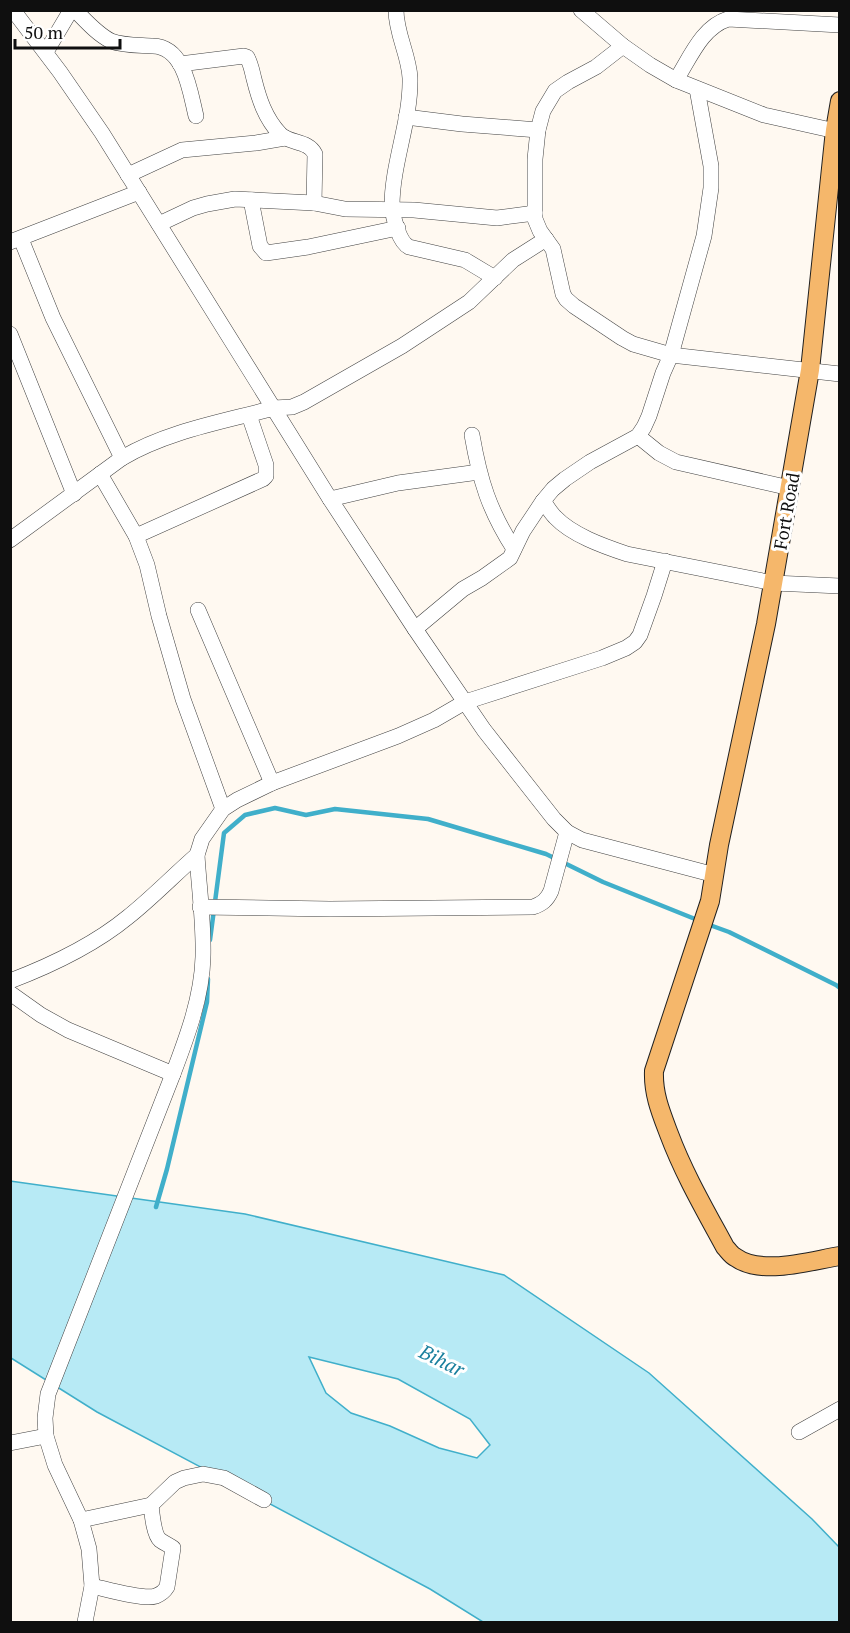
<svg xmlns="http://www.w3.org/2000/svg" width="850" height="1633" viewBox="0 0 850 1633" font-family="'PT Serif',serif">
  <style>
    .water { fill: #b7eaf5; stroke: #40afca; stroke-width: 1.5; fill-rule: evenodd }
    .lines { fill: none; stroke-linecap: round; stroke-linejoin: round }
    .stream { stroke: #40afca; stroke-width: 4.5 }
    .minor-casing { stroke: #424242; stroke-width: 16 }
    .major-casing { stroke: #202020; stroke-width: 20 }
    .minor { stroke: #fff; stroke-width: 15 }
    .major { stroke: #f5b76b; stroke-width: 18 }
    .labels { text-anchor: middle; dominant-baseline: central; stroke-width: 6; stroke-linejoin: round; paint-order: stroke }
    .street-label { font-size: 18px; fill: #0f0f0f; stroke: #fff }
    .water-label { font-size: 20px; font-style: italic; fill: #1b809e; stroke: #fff }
  </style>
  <rect width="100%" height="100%" fill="#fff9f1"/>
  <!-- water -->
  <path class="water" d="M10,1181L245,1214L504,1275L649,1373L812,1519L839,1547V1622H483L430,1589L97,1412L11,1358ZM309,1357L398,1379L470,1419L490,1445L477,1458L439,1448L390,1426L351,1413L326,1393Z"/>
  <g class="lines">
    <!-- stream -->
    <g class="stream">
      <polyline points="707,924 729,932 836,985 840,988"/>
      <polyline points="210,940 224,833 245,815 275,808 306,815 335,809 428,819 546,854 603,882 700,921"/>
      <polyline points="156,1207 167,1169 207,1002 208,979"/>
    </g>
    <!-- minor casing -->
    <g class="minor-casing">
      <g id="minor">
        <polyline points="13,10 60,72 102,133 330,499 415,629 484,730 554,819 567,832 582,840 715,875"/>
        <path d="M75,10C86,21 97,34 111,41C124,46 140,45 153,46C185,47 190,92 196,116"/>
        <path d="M396,10C396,34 409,55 410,78C411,121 392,163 392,206C393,218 399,242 409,247L465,260L495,278"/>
        <polyline points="581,10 623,46 650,65 676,80 764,115 840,132"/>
        <polyline points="623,46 596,67 568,82 555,91 543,111 538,130 535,159 535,219 540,231 553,249 563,294 566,299 574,306 622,338 633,344 671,355 840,374"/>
        <polyline points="46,52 71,10"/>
        <path d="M180,64L244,56L247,57C251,64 252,71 254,79C259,99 265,118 280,134C290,144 308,140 315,154L314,203"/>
        <path d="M676,80C690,58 702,27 728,19L840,25"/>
        <polyline points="406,117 462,124 538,130"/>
        <polyline points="128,175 182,150 256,143 285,138"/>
        <polyline points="251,200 260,246 266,253 308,247 398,228"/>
        <polyline points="159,224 193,208 207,204 235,199 314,203 345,209 414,210 497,218 535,213"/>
        <polyline points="21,239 53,318 122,458"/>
        <polyline points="10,242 139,192"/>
        <polyline points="10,334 74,494"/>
        <path d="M472,435C480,481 489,510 514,549"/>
        <polyline points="638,436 659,453 676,462 790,488"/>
        <polyline points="100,474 136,536 147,565 159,616 183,699 223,809"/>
        <polyline points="330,499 398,483 479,472"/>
        <path d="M543,501C547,506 550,512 555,517C572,535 603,546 627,554L773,583L840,586"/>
        <polyline points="136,536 263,479 266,476 266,465 249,415"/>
        <path d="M10,540L122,458C168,431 222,422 274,408L292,407L304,402L402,346L469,302L513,260L546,239"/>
        <polyline points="198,610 272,783"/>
        <polyline points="415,629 463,589 482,578 510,558 523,531 543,501 553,489 565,479 590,462 638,436 644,427 649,416 663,373 671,355 704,236 711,188 711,166 697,89"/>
        <path d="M200,907L330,909L533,907C542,904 547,900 551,891L567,832"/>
        <path d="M10,981C52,965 94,945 128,917C152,898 174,875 197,855"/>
        <polyline points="10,993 41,1015 68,1030 173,1074"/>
        <polyline points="799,1432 840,1409"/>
        <polyline points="10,1443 46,1436"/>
        <polyline points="81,1520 151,1505 175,1482 184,1478 203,1474 224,1478 264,1500"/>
        <path d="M92,1586C106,1589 143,1600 156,1596C161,1594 164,1592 167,1587L173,1548C169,1545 164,1543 160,1540C154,1535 152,1514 151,1505"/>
        <path d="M85,1622L92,1586L89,1549L81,1520L55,1465L46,1436L45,1418L48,1394L173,1074C187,1037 202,997 203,957C204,923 199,888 197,855L202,839L223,809L237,800L272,783L398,736L434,720L465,702L602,658L626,648L635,642L640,635L654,596L665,561"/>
      </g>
    </g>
    <!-- major casing -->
    <g class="major-casing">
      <path id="major" d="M840,101L835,130L810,370L766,624L719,845L710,901L654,1071C653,1094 661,1113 669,1134C684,1174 705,1210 725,1247C728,1250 731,1255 735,1257C761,1276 809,1261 840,1256"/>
    </g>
    <!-- minor -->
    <use href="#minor" class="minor"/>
    <!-- major -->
    <use href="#major" class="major"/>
  </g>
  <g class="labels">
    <!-- street labels -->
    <g class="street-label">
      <text transform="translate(786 511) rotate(-80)">Fort Road</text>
    </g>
    <!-- water labels -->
    <g class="water-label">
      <text transform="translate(442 1360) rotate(26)">Bihar</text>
    </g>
  </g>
  <!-- border -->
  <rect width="850" height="1633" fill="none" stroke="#0f0f0f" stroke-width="24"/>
  <!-- scale -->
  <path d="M15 39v9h105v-9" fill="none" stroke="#0f0f0f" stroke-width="3"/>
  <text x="24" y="39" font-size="18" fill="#0f0f0f" stroke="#ffffff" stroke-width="4.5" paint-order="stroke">50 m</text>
</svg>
